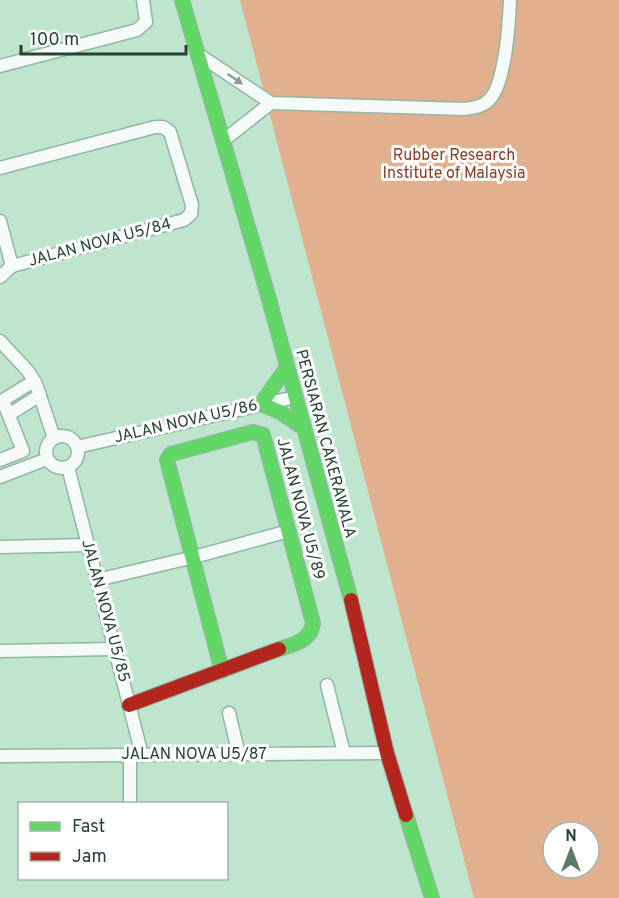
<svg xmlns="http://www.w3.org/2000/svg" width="619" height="898" viewBox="0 0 619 898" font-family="Overpass,sans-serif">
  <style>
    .forest { fill: #e1b08f; fill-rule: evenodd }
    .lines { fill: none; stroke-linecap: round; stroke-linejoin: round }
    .street-casing { stroke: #95b4a2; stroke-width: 15 }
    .fast-casing { stroke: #95b4a2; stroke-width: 16 }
    .jam-casing { stroke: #95b4a2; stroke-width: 16 }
    .street { stroke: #f5fbf8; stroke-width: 12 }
    .fast { stroke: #63d668; stroke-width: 14 }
    .jam { stroke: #b3261e; stroke-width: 14 }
    .oneway { fill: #8d9e95 }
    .labels { text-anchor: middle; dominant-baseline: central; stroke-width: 6; stroke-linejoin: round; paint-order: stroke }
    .park-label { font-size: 16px; fill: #8a3d22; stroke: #fff }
    .street-label { font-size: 16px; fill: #254232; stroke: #fff }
  </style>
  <rect width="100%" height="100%" fill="#bee6cf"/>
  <!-- forest -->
  <path class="forest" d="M240,0H619V898H474ZM553,832H589V868H553Z"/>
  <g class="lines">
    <!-- street casing -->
    <g class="street-casing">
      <g id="street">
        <path d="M198,54L271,103L463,109C473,108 482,107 489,100C505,85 509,23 510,0"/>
        <polyline points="0,66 137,30 146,22 143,0"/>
        <polyline points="224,140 271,103"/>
        <polyline points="0,168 155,127 163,127 170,132 192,205 191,214 184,220 12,266 0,277"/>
        <polyline points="0,221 12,266"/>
        <polyline points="0,341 28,371 36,384 54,438"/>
        <polyline points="0,402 34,381"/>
        <polyline points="10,414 40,395"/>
        <circle cx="62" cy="452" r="16"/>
        <polyline points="77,447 295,397"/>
        <polyline points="0,460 23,451 3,401"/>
        <polyline points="68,467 142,755"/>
        <polyline points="0,477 47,459"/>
        <polyline points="0,547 88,545"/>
        <polyline points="97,580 194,557 289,531"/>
        <polyline points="0,651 115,649"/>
        <polyline points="327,685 344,753"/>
        <polyline points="229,713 239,755"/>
        <polyline points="130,755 130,804"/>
        <polyline points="0,756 387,753"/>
      </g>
    </g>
    <!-- fast casing -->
    <g class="fast-casing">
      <g id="fast">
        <polyline points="182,0 267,292 351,600"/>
        <polyline points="287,367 261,404 280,412 304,428"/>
        <path d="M222,671L167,460L171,454L253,432L263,435L313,623C311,641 294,644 279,649"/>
        <polyline points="406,815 432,898"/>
      </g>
    </g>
    <!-- jam casing -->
    <g class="jam-casing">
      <g id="jam">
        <polyline points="351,600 387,753 406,815"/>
        <polyline points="129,705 279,649"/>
      </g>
    </g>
    <!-- street -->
    <use href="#street" class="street"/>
    <!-- fast -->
    <use href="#fast" class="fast"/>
    <!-- jam -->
    <use href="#jam" class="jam"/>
  </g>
  <!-- one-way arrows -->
  <defs><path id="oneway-solid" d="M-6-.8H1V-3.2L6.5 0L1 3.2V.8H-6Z" transform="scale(1.5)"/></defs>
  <use class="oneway" href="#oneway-solid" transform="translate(235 79) rotate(34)"/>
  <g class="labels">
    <!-- park labels -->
    <g class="park-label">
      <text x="454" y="156">Rubber Research<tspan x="454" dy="18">Institute of Malaysia</tspan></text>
    </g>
    <!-- street labels -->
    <g class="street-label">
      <text transform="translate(100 243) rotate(-15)">JALAN NOVA U5/84</text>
      <text transform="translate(186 422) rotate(-13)">JALAN NOVA U5/86</text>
      <text transform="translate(325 444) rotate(75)">PERSIARAN CAKERAWALA</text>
      <text transform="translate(300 509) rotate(75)">JALAN NOVA U5/89</text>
      <text transform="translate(105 611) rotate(75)">JALAN NOVA U5/85</text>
      <text x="194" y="755">JALAN NOVA U5/87</text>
    </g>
  </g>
  <!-- legend -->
  <rect x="18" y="802" width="210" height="78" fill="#ffffff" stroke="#a8b3ad" stroke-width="1.5"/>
  <rect x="30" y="822" width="30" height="9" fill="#63d668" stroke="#a8b3ad" stroke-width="1.5"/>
  <text x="72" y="832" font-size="18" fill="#254232">Fast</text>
  <rect x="30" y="852" width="30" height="9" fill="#b3261e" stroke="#a8b3ad" stroke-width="1.5"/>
  <text x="72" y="862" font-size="18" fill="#254232">Jam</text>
  <!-- north arrow -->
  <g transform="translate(571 850)"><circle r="28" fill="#ffffff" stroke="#a8b3ad" stroke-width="1.5"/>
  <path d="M0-4.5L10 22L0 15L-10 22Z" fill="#5b7b69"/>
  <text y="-9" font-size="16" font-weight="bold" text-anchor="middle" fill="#254232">N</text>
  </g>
  <!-- scale -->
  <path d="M21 45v9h165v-9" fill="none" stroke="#254232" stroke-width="3"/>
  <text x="30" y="45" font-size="18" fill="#254232" stroke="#ffffff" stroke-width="4.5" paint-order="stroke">100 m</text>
</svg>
